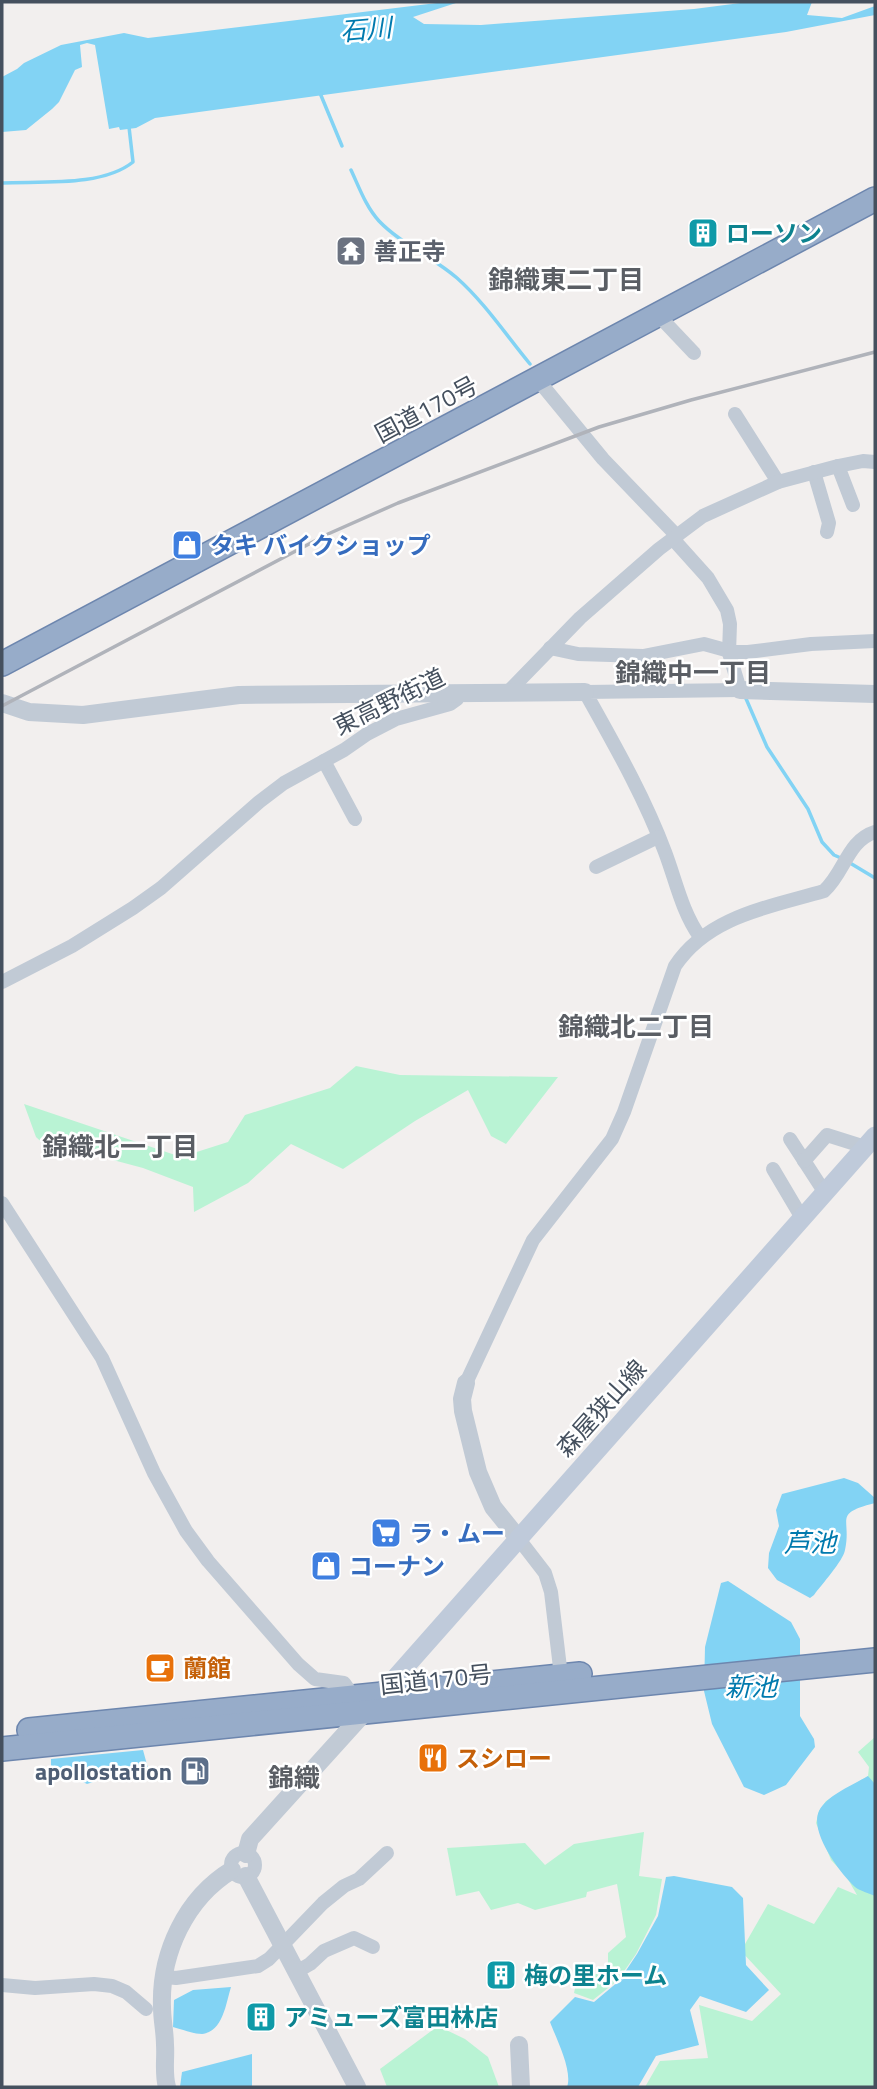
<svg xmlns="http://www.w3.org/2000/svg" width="877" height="2089" viewBox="0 0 877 2089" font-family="'Titillium Web','Noto Sans JP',sans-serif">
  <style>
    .green { fill: #b9f3d4 }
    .water { fill: #82d3f4 }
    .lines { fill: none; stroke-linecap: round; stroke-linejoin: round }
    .stream { stroke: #82d3f4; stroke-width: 3.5 }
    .trunk-casing { stroke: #6d86ae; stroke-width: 26 }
    .minor { stroke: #c1cad5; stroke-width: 14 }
    .tertiary { stroke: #c1cad5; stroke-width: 18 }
    .secondary { stroke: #bfcada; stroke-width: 19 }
    .trunk { stroke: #97acc9; stroke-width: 23 }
    .rail { stroke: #b0b3ba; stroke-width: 3.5 }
    .labels { text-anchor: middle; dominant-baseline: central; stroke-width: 5; stroke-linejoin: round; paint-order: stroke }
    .culture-label { font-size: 24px; font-weight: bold; fill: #0d838f; stroke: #fff; text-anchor: start }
    .worship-label { font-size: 24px; font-weight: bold; fill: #5b616d; stroke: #fff; text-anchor: start }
    .street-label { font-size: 24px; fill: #45505e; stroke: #fff }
    .shop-label { font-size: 24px; font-weight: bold; fill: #366cbe; stroke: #fff; text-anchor: start }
    .food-label { font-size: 24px; font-weight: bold; fill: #c56008; stroke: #fff; text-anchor: start }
    .service-label { font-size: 24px; font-weight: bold; fill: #4e5e75; stroke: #fff; text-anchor: end }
    .water-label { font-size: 26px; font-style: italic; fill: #017aae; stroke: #fff }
    .neighbourhood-label { font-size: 26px; font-weight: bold; fill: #5a5e64; stroke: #fff }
  </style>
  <rect width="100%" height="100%" fill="#f2efee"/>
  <!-- green -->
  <g class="green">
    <polygon points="356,1066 400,1075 558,1077 506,1144 491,1136 468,1090 415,1121 343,1169 291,1144 248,1183 194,1212 193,1187 143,1168 98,1156 52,1152 36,1137 24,1104 181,1157 228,1142 245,1115 330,1088"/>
    <polygon points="875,1737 875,2087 645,2087 660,2061 708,2058 699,2005 752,2021 781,1994 741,1951 768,1904 814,1924 838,1887 857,1895 846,1876 831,1860 816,1823 819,1811 826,1801 868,1776 869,1767 858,1752"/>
    <polygon points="644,1832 639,1876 662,1879 656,1915 636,1954 618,1980 593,2000 574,1993 577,1979 608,1971 608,1953 626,1937 617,1884 587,1892 586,1897 535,1910 518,1903 491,1910 479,1891 456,1896 447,1848 525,1843 545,1865 574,1844"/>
    <polygon points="438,2026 465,2039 488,2057 499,2087 387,2087 380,2069"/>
  </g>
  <!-- water -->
  <g class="water">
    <polygon points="445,2 459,2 413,17 424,24 481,25 694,9 748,2 812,2 807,15 842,18 875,6 875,15 786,32 155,118 136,128 120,130 119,127 109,129 95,45 87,43 80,45 82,67 75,70 59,102 52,109 26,130 2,132 2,77 17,69 24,63 61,45 124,33 148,38"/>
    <path d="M844,1478L858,1483L875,1498V1503C832,1514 852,1518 845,1550C843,1561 822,1584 814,1595L810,1598L777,1580L768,1568L769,1553L779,1526L776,1510L782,1494Z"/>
    <polygon points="728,1581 791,1622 800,1639 800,1716 814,1739 815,1747 786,1785 764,1795 744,1787 712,1724 704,1691 705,1647 721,1583"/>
    <polygon points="143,1750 149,1772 136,1768 87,1784 51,1766 51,1759"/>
    <path d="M868,1776L875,1784V1896C869,1893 860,1891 855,1887C840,1873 809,1832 819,1811C827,1795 853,1785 868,1776Z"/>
    <path d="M674,1876L732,1887L743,1898L746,1965L769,1990L746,2012L700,1996L690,2010L699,2045L656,2056L638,2087H567C573,2071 556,2038 550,2022L575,1997L594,2002L619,1981L637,1954L658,1916L666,1877Z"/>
    <path d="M231,1987C226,2003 223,2032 202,2034C193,2034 181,2029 173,2027L174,2000L193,1990Z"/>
    <polygon points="252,2054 252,2087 180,2087 182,2072"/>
  </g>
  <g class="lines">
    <!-- stream -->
    <g class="stream">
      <polyline points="320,93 342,146"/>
      <path d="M351,170C359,187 366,207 379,221C401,244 433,257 457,278C485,303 506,335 530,364"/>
      <path d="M2,183C41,181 102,187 133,162L129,127"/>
      <polyline points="744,694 767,747 808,809 822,842 834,855 843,859"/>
      <polyline points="850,863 875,878"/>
    </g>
    <!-- trunk casing -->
    <g class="trunk-casing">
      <g id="trunk">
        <polyline points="2,664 875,199"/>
        <polyline points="29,1730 580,1674"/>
        <polyline points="2,1749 875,1660"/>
      </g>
    </g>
    <!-- minor -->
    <g class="minor">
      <polyline points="658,315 694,353"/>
      <polyline points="538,380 603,459 677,536"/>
      <polyline points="735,414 778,482"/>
      <polyline points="838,466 853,505"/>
      <polyline points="814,472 829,523 827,532"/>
      <path d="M673,539L708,578L727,610L730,624L729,653L740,690L585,692C614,744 644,796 665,852C676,881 682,912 700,937"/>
      <polyline points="550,648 578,654 643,656 704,644 733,652 748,652 811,644 875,641"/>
      <polyline points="508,692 580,618 659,549 703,516 778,482 838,466 863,461 875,462"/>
      <polyline points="324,761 355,819"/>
      <polyline points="596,867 658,837"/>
      <polyline points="2,982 72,946 133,908 161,888 259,802 284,783 344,750 367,734 396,719 450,704 457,699 460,692"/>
      <polyline points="790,1139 825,1193"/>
      <polyline points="804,1161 827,1135 865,1147"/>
      <polyline points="773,1169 802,1218"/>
      <polyline points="2,1203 102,1358 154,1473 186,1531 208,1561 298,1664 315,1679 344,1683 358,1703"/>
      <path d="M466,1383L533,1240L612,1139L624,1112L675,966C708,916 770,907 824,891C845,872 847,841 875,832"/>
      <polyline points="518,1538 545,1573 551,1592 561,1676"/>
      <circle cx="243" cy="1865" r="12"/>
      <polyline points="296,1972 310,1964 324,1951 354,1938 373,1947"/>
      <polyline points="165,1977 176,1978 258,1966 269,1959 323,1903 344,1886 359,1879 387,1853"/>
      <polyline points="2,1985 35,1988 94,1984 112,1986 126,1992 146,2009"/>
    </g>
    <!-- tertiary -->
    <g class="tertiary">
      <polyline points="740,690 875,694"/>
      <polyline points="2,703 29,712 83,715 239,695 585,692"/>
      <polyline points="466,1383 462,1399 463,1411 478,1472 493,1507 518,1538"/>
      <polyline points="246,1854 250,1839 364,1713"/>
      <polyline points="246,1876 357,2087"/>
      <polyline points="519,2045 521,2087"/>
      <path d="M167,2087C163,2073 166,2059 165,2045C165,2032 162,2020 162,2007C160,1953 186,1898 232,1870"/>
    </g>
    <!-- secondary -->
    <polyline class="secondary" points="375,1701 875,1136"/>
    <!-- trunk -->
    <use href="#trunk" class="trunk"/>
    <!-- rail -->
    <polyline class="rail" points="2,706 328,534 398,503 599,427 691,400 875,352"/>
  </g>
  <!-- icons -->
  <defs>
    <g id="building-square" transform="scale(1.575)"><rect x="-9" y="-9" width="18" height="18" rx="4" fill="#0f9aa8" stroke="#fff"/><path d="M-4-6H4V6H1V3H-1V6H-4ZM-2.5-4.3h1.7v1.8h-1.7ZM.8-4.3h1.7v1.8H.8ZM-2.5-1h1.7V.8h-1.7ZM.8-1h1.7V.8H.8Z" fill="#fff"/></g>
    <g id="temple-square" transform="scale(1.575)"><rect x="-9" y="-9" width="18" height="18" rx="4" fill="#6b7280" stroke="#fff"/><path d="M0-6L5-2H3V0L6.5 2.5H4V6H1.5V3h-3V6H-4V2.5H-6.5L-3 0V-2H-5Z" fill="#fff"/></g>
    <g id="shop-square" transform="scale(1.575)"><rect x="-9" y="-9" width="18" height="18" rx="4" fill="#3f7fe0" stroke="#fff"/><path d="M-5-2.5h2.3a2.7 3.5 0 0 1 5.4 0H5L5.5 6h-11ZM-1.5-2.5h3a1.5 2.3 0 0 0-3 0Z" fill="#fff"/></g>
    <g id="supermarket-square" transform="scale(1.575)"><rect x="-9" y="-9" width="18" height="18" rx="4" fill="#3f7fe0" stroke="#fff"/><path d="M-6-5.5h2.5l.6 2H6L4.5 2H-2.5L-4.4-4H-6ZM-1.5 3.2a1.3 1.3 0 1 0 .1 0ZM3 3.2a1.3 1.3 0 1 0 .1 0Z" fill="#fff"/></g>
    <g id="cafe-square" transform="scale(1.575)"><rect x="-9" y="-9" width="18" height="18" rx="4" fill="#e8710a" stroke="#fff"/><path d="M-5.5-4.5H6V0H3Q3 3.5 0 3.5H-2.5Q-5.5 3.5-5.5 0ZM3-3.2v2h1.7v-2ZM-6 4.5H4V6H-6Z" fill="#fff"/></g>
    <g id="restaurant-square" transform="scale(1.575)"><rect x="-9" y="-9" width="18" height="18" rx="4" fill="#e8710a" stroke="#fff"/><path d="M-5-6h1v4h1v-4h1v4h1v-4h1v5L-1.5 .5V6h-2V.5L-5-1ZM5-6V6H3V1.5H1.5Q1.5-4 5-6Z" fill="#fff"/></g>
    <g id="fuel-square" transform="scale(1.575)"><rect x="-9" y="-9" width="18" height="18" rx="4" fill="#5c6f8a" stroke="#fff"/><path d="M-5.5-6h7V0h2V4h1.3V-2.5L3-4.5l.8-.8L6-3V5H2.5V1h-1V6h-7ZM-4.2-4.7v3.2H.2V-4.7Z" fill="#fff"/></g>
  </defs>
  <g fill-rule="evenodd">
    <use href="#building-square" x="703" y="233"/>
    <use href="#temple-square" x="351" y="251"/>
    <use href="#shop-square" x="187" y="545"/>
    <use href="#supermarket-square" x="386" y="1533"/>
    <use href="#shop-square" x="326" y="1566"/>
    <use href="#cafe-square" x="160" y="1668"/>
    <use href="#restaurant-square" x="433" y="1758"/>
    <use href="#fuel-square" x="195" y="1771"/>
    <use href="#building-square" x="501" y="1975"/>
    <use href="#building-square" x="261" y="2017"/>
  </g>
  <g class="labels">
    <!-- culture labels -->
    <g class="culture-label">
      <text x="726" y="233">ローソン</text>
      <text x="524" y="1975">梅の里ホーム</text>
      <text x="284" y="2017">アミューズ富田林店</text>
    </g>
    <!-- worship labels -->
    <g class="worship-label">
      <text x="374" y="251">善正寺</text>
    </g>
    <!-- street labels -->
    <g class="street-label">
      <text transform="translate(426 409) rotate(-28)">国道170号</text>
      <text transform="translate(389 701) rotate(-26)">東高野街道</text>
      <text transform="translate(601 1408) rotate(-48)">森屋狭山線</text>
      <text transform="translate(436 1679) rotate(-6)">国道170号</text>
    </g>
    <!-- shop labels -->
    <g class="shop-label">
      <text x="210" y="545">タキ バイクショップ</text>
      <text x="409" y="1533">ラ・ムー</text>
      <text x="349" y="1566">コーナン</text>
    </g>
    <!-- food labels -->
    <g class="food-label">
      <text x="183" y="1668">蘭館</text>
      <text x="456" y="1758">スシロー</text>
    </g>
    <!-- service labels -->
    <g class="service-label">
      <text x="172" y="1771">apollostation</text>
    </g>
    <!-- water labels -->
    <g class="water-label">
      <text transform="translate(366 29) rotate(-5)">石川</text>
      <text x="810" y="1542">芦池</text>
      <text x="751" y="1686">新池</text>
    </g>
    <!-- neighbourhood labels -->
    <g class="neighbourhood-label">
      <text x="566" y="279">錦織東二丁目</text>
      <text x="693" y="672">錦織中一丁目</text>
      <text x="636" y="1026">錦織北二丁目</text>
      <text x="120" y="1146">錦織北一丁目</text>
      <text x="294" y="1777">錦織</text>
    </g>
  </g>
  <!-- border -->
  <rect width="877" height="2089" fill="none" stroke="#45505e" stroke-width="7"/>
</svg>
